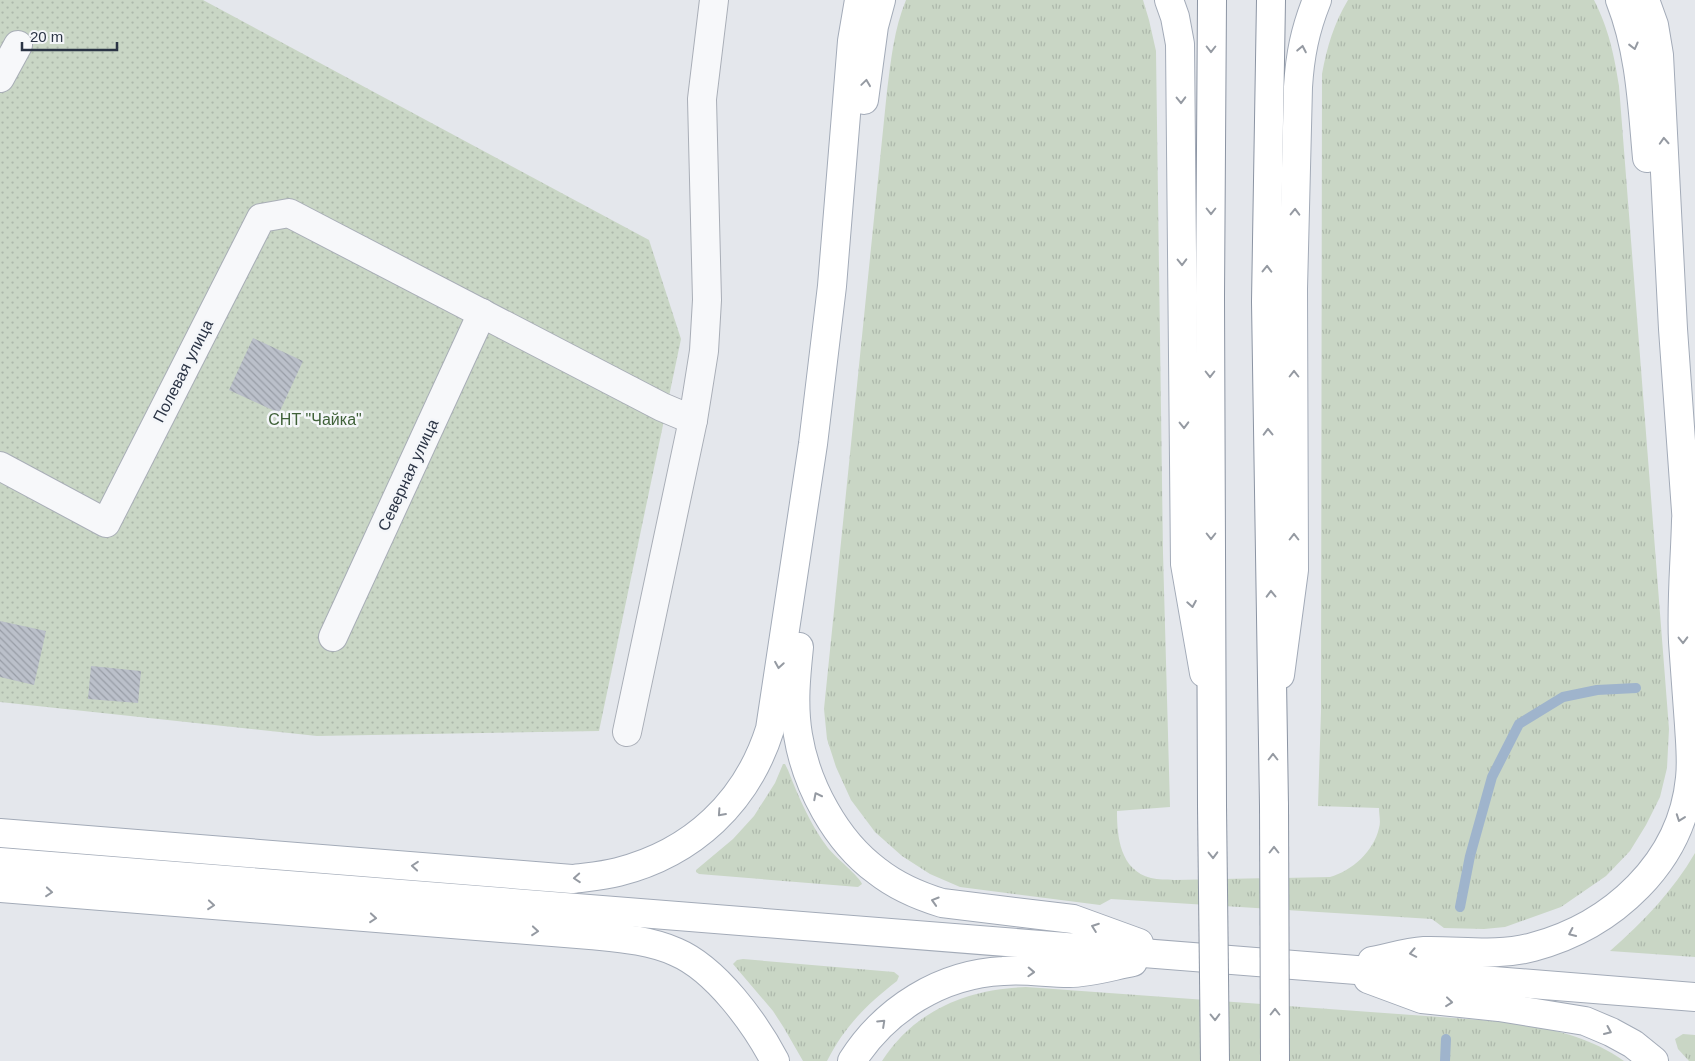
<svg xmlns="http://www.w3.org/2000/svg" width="1695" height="1061" viewBox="0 0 1695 1061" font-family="Helvetica,sans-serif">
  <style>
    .grass { fill: url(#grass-tufts) }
    .park { fill: url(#park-dots) }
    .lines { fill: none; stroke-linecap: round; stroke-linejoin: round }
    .stream { stroke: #9fb4cc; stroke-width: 10 }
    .building { fill: url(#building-back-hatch) }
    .minor-casing { stroke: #a9aeb7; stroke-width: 30 }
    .major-casing { stroke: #a3abb8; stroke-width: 30 }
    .highway-casing { stroke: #8b94a3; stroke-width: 30 }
    .minor { stroke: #f7f8fa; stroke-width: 28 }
    .major { stroke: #fff; stroke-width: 28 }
    .highway { stroke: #fff; stroke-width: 28 }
    .highway-bridge-casing { stroke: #8b94a3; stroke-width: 30; stroke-linecap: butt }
    .highway-bridge { stroke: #fff; stroke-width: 28 }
    .oneway { stroke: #959aa2 }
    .labels { text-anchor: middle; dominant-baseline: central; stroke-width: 5; stroke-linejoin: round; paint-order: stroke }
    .street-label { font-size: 16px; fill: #2b3445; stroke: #f4f6f9 }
    .park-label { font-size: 16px; fill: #3f6138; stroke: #f4f6f9 }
  </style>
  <defs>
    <pattern id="grass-tufts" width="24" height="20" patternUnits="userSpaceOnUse" patternTransform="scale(1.25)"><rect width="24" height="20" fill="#c9d6c5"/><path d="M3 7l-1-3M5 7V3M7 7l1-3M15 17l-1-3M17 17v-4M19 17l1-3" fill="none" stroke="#adb8ab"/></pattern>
    <pattern id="park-dots" width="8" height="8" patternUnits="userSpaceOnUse" patternTransform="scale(1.25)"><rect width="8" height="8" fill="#c9d6c5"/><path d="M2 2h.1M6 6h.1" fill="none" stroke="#adb8ab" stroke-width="1.8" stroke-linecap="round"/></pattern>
    <pattern id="building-back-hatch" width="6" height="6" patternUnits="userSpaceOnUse" patternTransform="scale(1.25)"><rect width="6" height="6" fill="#bbc0ca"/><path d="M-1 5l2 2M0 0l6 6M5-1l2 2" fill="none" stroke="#989da6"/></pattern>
  </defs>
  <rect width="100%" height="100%" fill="#e4e7ec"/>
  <!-- grass -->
  <g class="grass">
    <path d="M906,0H1143L1149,20L1156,51L1163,553L1170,807L1117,811C1117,837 1120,870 1151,878C1158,880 1167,879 1174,880L1330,877C1352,871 1374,851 1379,828C1381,822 1379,815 1379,808L1318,806L1321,712L1322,74C1327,47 1334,23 1348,0H1594C1609,30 1614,54 1619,86L1669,729L1667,768L1660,797L1646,825L1630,851L1606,876L1561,907L1505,927L1484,929L1444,928L1432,919L1111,899L1100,905L960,887L930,874L902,856L875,832L851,800L836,767L827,739L824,709L887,91C891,60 894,29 906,0Z"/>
    <path d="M783,764H785L788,770C799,798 810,824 828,848C835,857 860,877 862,884L858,887L699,874L696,872V870L733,839L754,816L775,783Z"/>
    <path d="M1695,853V957L1610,951C1643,922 1673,891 1695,853Z"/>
    <path d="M743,959L894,972L899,976L897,981C866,1005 845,1026 827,1061H803L784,1028L773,1011L733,964L737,960Z"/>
    <path d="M1026,987L1509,1022C1551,1029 1588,1036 1624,1061H882C915,1010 967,989 1026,987Z"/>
    <polygon points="1683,1034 1695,1035 1695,1061 1689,1061 1678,1049 1675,1039"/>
  </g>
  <!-- park -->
  <polygon class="park" points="0,0 203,0 649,240 681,339 599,731 317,736 0,702"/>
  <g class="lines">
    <!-- stream -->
    <g class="stream">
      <polyline points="1460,907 1470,856 1492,777 1519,724 1563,697 1597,690 1636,688"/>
      <polyline points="1445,1061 1446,1039"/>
    </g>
  </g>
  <!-- building -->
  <g class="building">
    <polygon points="253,338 303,361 279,413 229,390"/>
    <polygon points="0,621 46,631 34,685 0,677"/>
    <polygon points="91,666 141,671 138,703 88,699"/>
  </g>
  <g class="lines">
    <!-- minor casing -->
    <g class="minor-casing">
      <g id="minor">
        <polyline points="0,78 18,45"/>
        <polyline points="0,466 106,523 261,218 289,213 662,407 693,420"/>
        <polyline points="333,637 482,313"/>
        <polyline points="627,732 693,420 704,351 707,300 702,99 714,0"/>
      </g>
    </g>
    <!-- major casing -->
    <g class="major-casing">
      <g id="major">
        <polyline points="1169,0 1175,17 1180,44 1185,564 1204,673"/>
        <path d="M1620,0C1640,51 1642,103 1647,158"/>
        <polyline points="1645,0 1654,25 1659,55 1673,329 1688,539"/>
        <polyline points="864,100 874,26 881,0"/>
        <path d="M799,647C796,676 793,705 798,735C806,785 836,841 877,871C896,886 919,896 942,903L1073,919L1139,943"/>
        <path d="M1280,675L1294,570L1293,289L1298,87C1300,55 1305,30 1317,0"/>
        <path d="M0,833L572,879C587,877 603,876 618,872C693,853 747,802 770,729L813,444L832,286L852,41L859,0"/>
        <polyline points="0,862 1695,997"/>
        <path d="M0,888L590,935C619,938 649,940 676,952C716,969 755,1023 775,1061"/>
        <path d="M1372,961C1388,958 1407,952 1424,951C1460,950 1497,957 1533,947C1612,926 1682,863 1690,778C1692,761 1690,743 1689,725C1687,698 1685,670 1683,642C1681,602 1685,561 1686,521"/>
        <polyline points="1368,979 1422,999 1499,1007 1585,1021 1611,1032 1633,1044 1654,1061"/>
        <path d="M852,1061C885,1009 941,974 1003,971C1025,969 1047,973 1069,973C1090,973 1112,966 1133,962"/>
      </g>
    </g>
    <!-- highway casing -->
    <g class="highway-casing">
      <g id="highway">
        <polyline points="1212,0 1210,297 1212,806"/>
        <polyline points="1271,0 1266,302 1274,806"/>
      </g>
    </g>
    <!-- minor -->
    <use href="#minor" class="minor"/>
    <!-- major -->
    <use href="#major" class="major"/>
    <!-- highway -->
    <use href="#highway" class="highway"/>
    <!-- highway-bridge casing -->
    <g class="highway-bridge-casing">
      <g id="highway-bridge">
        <polyline points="1212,806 1215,1061"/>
        <polyline points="1274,806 1275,1061"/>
      </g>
    </g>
    <!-- highway-bridge -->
    <use href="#highway-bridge" class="highway-bridge"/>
  </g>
  <!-- one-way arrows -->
  <defs><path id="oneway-chevron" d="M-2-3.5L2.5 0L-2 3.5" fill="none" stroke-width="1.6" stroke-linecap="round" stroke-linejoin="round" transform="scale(1.25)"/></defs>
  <g class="oneway">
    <use href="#oneway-chevron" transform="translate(1634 46) rotate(76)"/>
    <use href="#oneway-chevron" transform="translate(1211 49) rotate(90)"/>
    <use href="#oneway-chevron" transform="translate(1302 49) rotate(-79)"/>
    <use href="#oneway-chevron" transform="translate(866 83) rotate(-82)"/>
    <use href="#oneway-chevron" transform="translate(1181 100) rotate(89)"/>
    <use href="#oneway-chevron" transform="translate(1664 141) rotate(-93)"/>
    <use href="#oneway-chevron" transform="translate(1211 211) rotate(90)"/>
    <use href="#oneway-chevron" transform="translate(1295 212) rotate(-89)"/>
    <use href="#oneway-chevron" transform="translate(1182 262) rotate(89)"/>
    <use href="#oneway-chevron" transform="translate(1267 269) rotate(-89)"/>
    <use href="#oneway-chevron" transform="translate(1210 374) rotate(90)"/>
    <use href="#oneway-chevron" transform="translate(1294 374) rotate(-90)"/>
    <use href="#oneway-chevron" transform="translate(1184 425) rotate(89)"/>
    <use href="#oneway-chevron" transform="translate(1268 432) rotate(-91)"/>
    <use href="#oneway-chevron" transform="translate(1211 536) rotate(90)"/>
    <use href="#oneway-chevron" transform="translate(1294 537) rotate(-90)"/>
    <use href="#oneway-chevron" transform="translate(1271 594) rotate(-91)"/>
    <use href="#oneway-chevron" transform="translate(1192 604) rotate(80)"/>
    <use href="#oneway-chevron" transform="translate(1683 640) rotate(89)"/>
    <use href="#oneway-chevron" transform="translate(779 665) rotate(99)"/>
    <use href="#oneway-chevron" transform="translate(1273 757) rotate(-90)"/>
    <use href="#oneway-chevron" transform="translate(817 796) rotate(-117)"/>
    <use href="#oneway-chevron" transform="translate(721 813) rotate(132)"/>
    <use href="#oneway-chevron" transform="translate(1680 818) rotate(110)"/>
    <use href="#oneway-chevron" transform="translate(1274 850) rotate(-90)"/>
    <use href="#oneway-chevron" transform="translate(1213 855) rotate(89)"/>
    <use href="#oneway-chevron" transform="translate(415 866) rotate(-175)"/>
    <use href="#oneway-chevron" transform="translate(577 878) rotate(176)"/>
    <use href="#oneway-chevron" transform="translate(49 892) rotate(5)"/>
    <use href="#oneway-chevron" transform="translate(935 901) rotate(-163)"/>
    <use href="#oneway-chevron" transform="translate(211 905) rotate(5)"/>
    <use href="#oneway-chevron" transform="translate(373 918) rotate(5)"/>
    <use href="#oneway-chevron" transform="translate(1095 927) rotate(-160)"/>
    <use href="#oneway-chevron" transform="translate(535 931) rotate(5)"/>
    <use href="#oneway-chevron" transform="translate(1572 933) rotate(155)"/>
    <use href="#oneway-chevron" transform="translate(1413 953) rotate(169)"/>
    <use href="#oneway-chevron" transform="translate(1031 972) rotate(2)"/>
    <use href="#oneway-chevron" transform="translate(1449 1002) rotate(6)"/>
    <use href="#oneway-chevron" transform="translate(1275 1012) rotate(-90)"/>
    <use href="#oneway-chevron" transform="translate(1215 1017) rotate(89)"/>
    <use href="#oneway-chevron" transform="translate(882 1023) rotate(-43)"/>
    <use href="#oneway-chevron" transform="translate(1608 1031) rotate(24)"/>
  </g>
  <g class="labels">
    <!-- street labels -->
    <g class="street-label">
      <text transform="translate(183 371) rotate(-63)">Полевая улица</text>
      <text transform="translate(408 475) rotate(-65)">Северная улица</text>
    </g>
    <!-- park labels -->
    <g class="park-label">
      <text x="315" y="419">СНТ "Чайка"</text>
    </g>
  </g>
  <!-- scale -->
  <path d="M22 42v8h95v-8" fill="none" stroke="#2b3445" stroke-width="2.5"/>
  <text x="30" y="42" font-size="15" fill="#2b3445" stroke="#f4f6f9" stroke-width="4" paint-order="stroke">20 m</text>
</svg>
